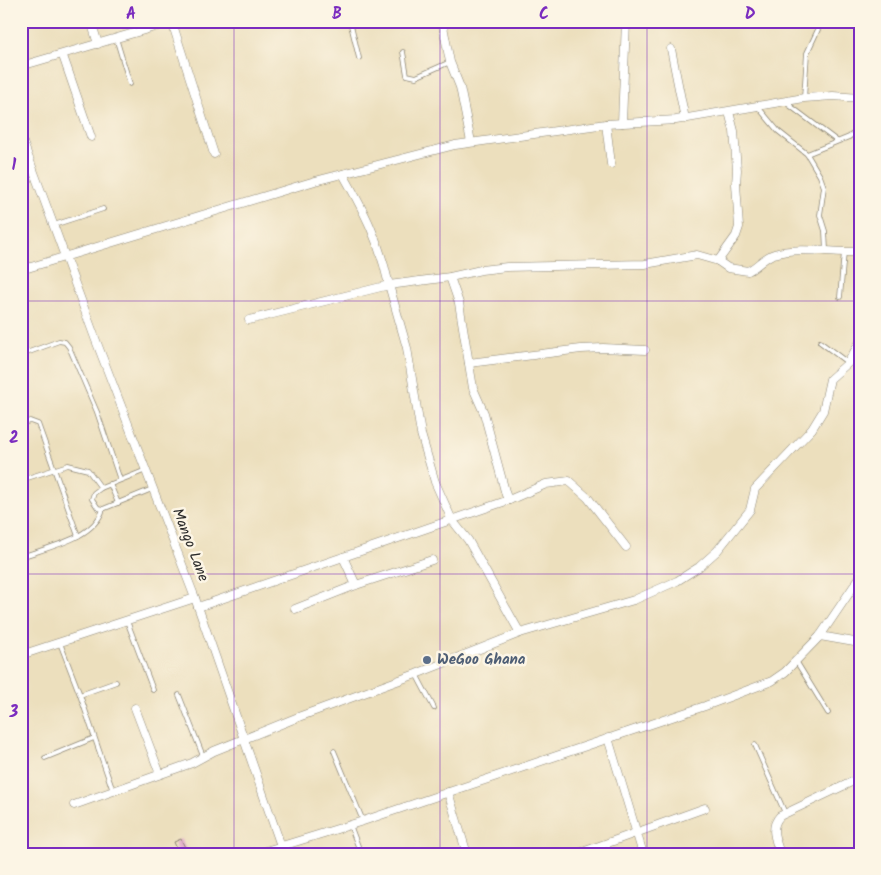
<svg xmlns="http://www.w3.org/2000/svg" width="881" height="875" viewBox="0 0 881 875" font-family="Kalam,sans-serif">
  <style>
    .building { fill: #e0a5c7 }
    .lines { fill: none; stroke-linecap: round; stroke-linejoin: round }
    .lane-casing { stroke: #8c8574; stroke-width: 5.5 }
    .street-casing { stroke: #8c8574; stroke-width: 9 }
    .lane { stroke: #fff; stroke-width: 4 }
    .street { stroke: #fff; stroke-width: 8 }
    .grid { fill: none; stroke: #7b2cbf; stroke-width: 1; stroke-opacity: 0.55 }
    .service-dot { fill: #5c6f8a; stroke: #fcf5e5; stroke-width: 2 }
    .labels { text-anchor: middle; dominant-baseline: central; stroke-width: 5; stroke-linejoin: round; paint-order: stroke }
    .street-label { font-size: 15px; fill: #2b2b2b; stroke: #fcf5e5 }
    .service-label { font-size: 15px; font-weight: bold; fill: #4e5e75; stroke: #fcf5e5; text-anchor: start }
    .neatline { fill: none; stroke: #7b2cbf; stroke-width: 2 }
    .grid-label { font-size: 16px; text-anchor: middle; font-weight: bold; fill: #7b2cbf }
  </style>
  <rect width="100%" height="100%" fill="#fcf5e5"/>
  <filter id="ink" filterUnits="userSpaceOnUse"><feTurbulence type="fractalNoise" baseFrequency=".02" numOctaves="2"/><feDisplacementMap in="SourceGraphic" scale="10" xChannelSelector="R" yChannelSelector="G"/><feConvolveMatrix kernelMatrix="1 2 1 2 8 2 1 2 1" color-interpolation-filters="sRGB"/></filter>
  <filter id="wash" filterUnits="userSpaceOnUse"><feTurbulence type="fractalNoise" baseFrequency=".0096" numOctaves="4" result="noise"/><feDisplacementMap in="SourceGraphic" scale="20" xChannelSelector="R" yChannelSelector="G"/><feGaussianBlur stdDeviation="1.12" result="paint"/><feColorMatrix in="noise" values="0 0 0 0 0 0 0 0 0 0 0 0 0 0 0 0 0 1.4 0 .05"/><feComposite in="paint" operator="in"/></filter>
  <g filter="url(#wash)">
    <rect width="100%" height="100%" fill="#ecdfbd"/>
    <g id="blocks">
      <!-- building -->
      <polygon class="building" points="181,839 188,854 179,854 174,842"/>
    </g>
  </g>
  <g filter="url(#ink)">
    <use href="#blocks" fill-opacity="0" stroke="#8c8574" stroke-width="1"/>
    <g class="lines">
      <!-- lane casing -->
      <g class="lane-casing">
        <g id="lane">
          <polyline points="350,21 359,58"/>
          <polyline points="116,38 130,84"/>
          <polyline points="403,52 407,75 416,77 450,62"/>
          <polyline points="804,98 807,53 822,21"/>
          <polyline points="859,98 860,108"/>
          <polyline points="785,102 837,141"/>
          <polyline points="758,107 778,131 807,154 820,176 824,187 820,215 825,231 826,250"/>
          <polyline points="807,154 849,137 854,133 860,121"/>
          <polyline points="54,225 103,209"/>
          <polyline points="840,297 844,252"/>
          <polyline points="820,342 848,363"/>
          <polyline points="21,355 59,341 65,342 69,347 97,412 120,480"/>
          <polyline points="21,424 30,421 38,424 78,536"/>
          <polyline points="146,470 101,488 94,493 92,499 98,508 103,509 152,489"/>
          <polyline points="21,480 68,465 88,470 101,488"/>
          <polyline points="110,484 118,503"/>
          <path d="M21,557C48,547 94,539 103,509"/>
          <polyline points="127,621 153,690"/>
          <polyline points="60,643 80,695 116,682"/>
          <polyline points="796,661 828,713"/>
          <polyline points="416,674 434,708"/>
          <polyline points="80,695 113,791"/>
          <polyline points="179,695 203,756"/>
          <polyline points="755,745 785,813"/>
          <polyline points="334,751 363,821"/>
          <polyline points="45,758 94,738"/>
          <polyline points="350,825 361,854"/>
        </g>
      </g>
      <!-- street casing -->
      <g class="street-casing">
        <g id="street">
          <polyline points="91,21 98,44"/>
          <polyline points="442,21 450,62 460,87 471,142"/>
          <polyline points="172,22 214,154"/>
          <polyline points="671,49 685,119"/>
          <polyline points="63,56 91,137"/>
          <polyline points="21,66 175,21"/>
          <polyline points="622,123 626,21"/>
          <polyline points="606,124 611,164"/>
          <polyline points="21,137 95,338 195,598 281,846"/>
          <path d="M343,174C365,213 379,240 389,285L450,277L481,270L507,267L645,264L697,255L718,261L728,268L748,271C757,267 764,257 774,254C797,246 834,253 860,252"/>
          <polyline points="718,261 736,236 739,227 736,184 737,170 734,131 729,112"/>
          <polyline points="21,270 315,181 455,145 606,124 676,120 804,98 833,96 860,98"/>
          <polyline points="450,277 459,303 473,388 484,413 506,495 509,500 546,484 569,481 588,498 626,547"/>
          <polyline points="249,320 389,285 407,348 421,434 435,482 452,520 468,540 520,633"/>
          <polyline points="469,363 581,349 603,348 645,350"/>
          <polyline points="343,557 356,585"/>
          <polyline points="198,607 509,500"/>
          <polyline points="295,609 356,585 432,560"/>
          <polyline points="820,636 860,643"/>
          <polyline points="21,655 195,598"/>
          <polyline points="135,708 160,774"/>
          <polyline points="608,738 643,854"/>
          <polyline points="448,792 467,854"/>
          <polyline points="74,805 192,763 214,751 301,716 416,674 520,633 634,600 677,581 699,567 717,551 750,510 755,489 812,429 823,411 830,379 848,363 860,342"/>
          <polyline points="256,854 363,821 705,706 772,681 785,672 820,636 860,577"/>
          <polyline points="577,854 705,808"/>
          <path d="M780,854C776,840 769,828 780,816L860,778"/>
        </g>
      </g>
      <!-- lane -->
      <use href="#lane" class="lane"/>
      <!-- street -->
      <use href="#street" class="street"/>
    </g>
  </g>
  <!-- grid -->
  <path class="grid" d="M234,21V854M440,21V854M647,21V854M21,301H860M21,574H860"/>
  <!-- markers -->
  <circle class="service-dot" cx="427" cy="660" r="5"/>
  <g class="labels">
    <!-- street labels -->
    <g class="street-label">
      <text transform="translate(190 545) rotate(69)">Mango Lane</text>
    </g>
    <!-- service labels -->
    <g class="service-label">
      <text x="437" y="660">WeGoo Ghana</text>
    </g>
  </g>
  <!-- margin -->
  <rect width="881" height="875" fill="none" stroke="#fcf5e5" stroke-width="55"/>
  <rect x="28" y="28" width="826" height="820" class="neatline"/>
  <g class="grid-label">
    <text x="131" y="19">A</text>
    <text x="337" y="19">B</text>
    <text x="544" y="19">C</text>
    <text x="750" y="19">D</text>
    <text x="14" y="170">1</text>
    <text x="14" y="443">2</text>
    <text x="14" y="717">3</text>
  </g>
</svg>
